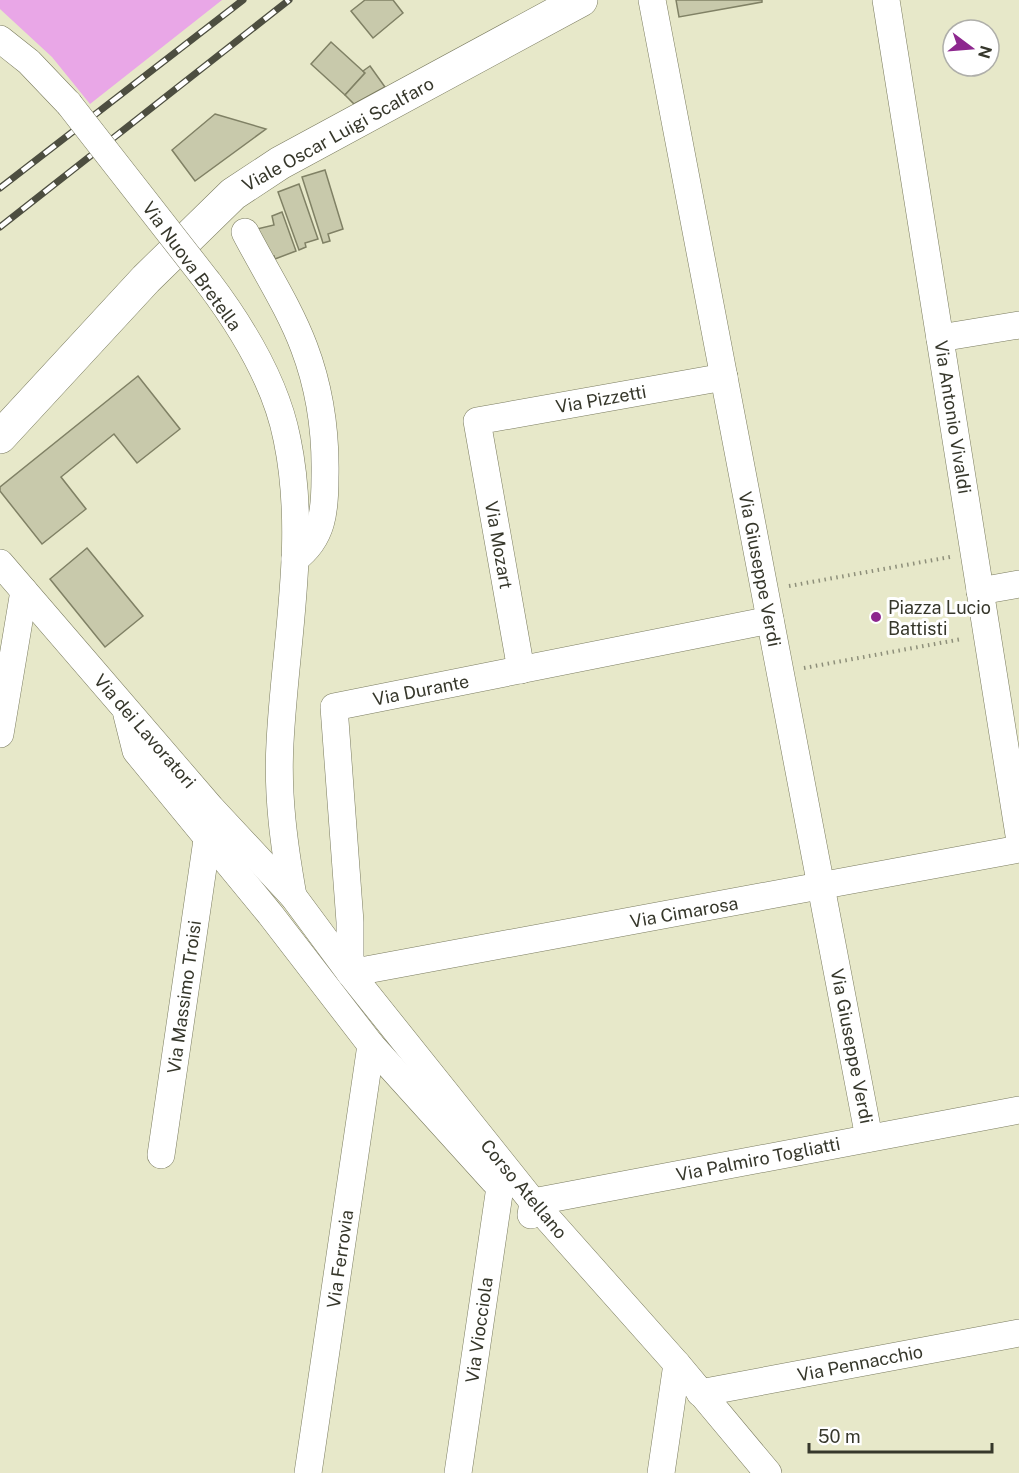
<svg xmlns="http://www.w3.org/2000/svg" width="1019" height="1473" viewBox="0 0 1019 1473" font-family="'Public Sans',sans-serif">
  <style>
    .green { fill: #e9a7e7 }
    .building { fill: #c8c9ab; stroke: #808165; stroke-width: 1.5 }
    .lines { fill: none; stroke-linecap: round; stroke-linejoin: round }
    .minor-casing { stroke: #7a7b5f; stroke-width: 28 }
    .tertiary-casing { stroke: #7a7b5f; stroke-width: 34 }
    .path { stroke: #8e8f7a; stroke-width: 4; stroke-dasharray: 1.5 4.5; stroke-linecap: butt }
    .minor { stroke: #fff; stroke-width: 27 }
    .tertiary { stroke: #fff; stroke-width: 33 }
    .rail-casing { stroke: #4d4e40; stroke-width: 7 }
    .rail { stroke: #fff; stroke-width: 4.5; stroke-dasharray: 14; stroke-linecap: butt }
    .minor-bridge-casing { stroke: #7a7b5f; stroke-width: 28; stroke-linecap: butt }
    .minor-bridge { stroke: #fff; stroke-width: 27 }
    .poi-dot { fill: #8d278e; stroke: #fff; stroke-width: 2 }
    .labels { text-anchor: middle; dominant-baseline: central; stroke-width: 6; stroke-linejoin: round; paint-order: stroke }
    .street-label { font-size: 18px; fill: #36372b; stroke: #fff }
    .poi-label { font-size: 18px; fill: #36372b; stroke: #fff; text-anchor: start }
  </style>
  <rect width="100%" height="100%" fill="#e7e8c9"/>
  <!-- green -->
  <polygon class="green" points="0,0 222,0 90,104 52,57 0,9"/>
  <!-- building -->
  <g class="building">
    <polygon points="365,0 393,0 403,13 373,38 351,11"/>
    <polygon points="676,0 762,0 762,2 679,17"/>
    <polygon points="331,42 365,73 345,95 311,64"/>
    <polygon points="370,66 385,87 354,104 345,95 365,73 363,71"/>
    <polygon points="215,114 266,129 195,181 172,150"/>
    <polygon points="325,170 343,229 328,234 330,241 323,243 302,177"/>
    <polygon points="299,184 318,239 305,243 306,247 299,250 278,192"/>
    <polygon points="282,212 296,251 275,259 274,256 268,258 257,229 274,225 272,216"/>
    <polygon points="138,376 180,429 137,463 114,434 61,477 86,509 42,544 0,491 0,487"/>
    <polygon points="87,548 143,616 105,647 50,579"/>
  </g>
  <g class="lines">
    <!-- minor casing -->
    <g class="minor-casing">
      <g id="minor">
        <polyline points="652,0 869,1138"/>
        <polyline points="886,0 1019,835"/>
        <polyline points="0,39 29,62 69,104"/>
        <path d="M245,232C264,269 289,307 304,347C320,389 326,433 325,477C325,511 323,538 295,559"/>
        <path d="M208,282C242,327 276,383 287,439C308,540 285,642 280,743C277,795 284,845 293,896"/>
        <polyline points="940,338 1019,325"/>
        <polyline points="0,563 211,808 293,896 350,973 533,1202 677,1364 768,1473"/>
        <polyline points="980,591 1019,584"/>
        <polyline points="770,620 334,707 350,922 350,973 1019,849"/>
        <polyline points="521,670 477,421 724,377"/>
        <polyline points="127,715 136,751 270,914 371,1045 494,1181"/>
        <polyline points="0,734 24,591"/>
        <polyline points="161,1155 207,840"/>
        <polyline points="531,1215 533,1202 1019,1110"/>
        <polyline points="700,1393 1019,1333"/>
        <polyline points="308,1473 371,1045"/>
        <polyline points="458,1473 500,1187"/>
        <polyline points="661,1473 677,1364"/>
      </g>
    </g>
    <!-- tertiary casing -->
    <g class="tertiary-casing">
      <polyline id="tertiary" points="0,437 146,279 233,194 280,163 581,0"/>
    </g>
    <!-- path -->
    <g class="path">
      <polyline points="789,586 950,557"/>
      <polyline points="804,668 962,639"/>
    </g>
    <!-- minor -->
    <use href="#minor" class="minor"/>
    <!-- tertiary -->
    <use href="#tertiary" class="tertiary"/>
    <!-- rail casing -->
    <g class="rail-casing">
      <g id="rail">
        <polyline points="0,188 243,0"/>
        <polyline points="0,227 289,0"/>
      </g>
    </g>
    <!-- rail -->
    <use href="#rail" class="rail"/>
    <!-- minor-bridge casing -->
    <g class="minor-bridge-casing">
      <polyline id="minor-bridge" points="69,104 208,282"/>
    </g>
    <!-- minor-bridge -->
    <use href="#minor-bridge" class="minor-bridge"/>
  </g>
  <!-- markers -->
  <circle class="poi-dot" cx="876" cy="617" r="6"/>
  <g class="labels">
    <!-- street labels -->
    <g class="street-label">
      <text transform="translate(338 134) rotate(-29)">Viale Oscar Luigi Scalfaro</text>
      <text transform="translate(192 266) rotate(54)">Via Nuova Bretella</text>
      <text transform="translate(601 399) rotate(-10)">Via Pizzetti</text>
      <text transform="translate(953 417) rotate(81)">Via Antonio Vivaldi</text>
      <text transform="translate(499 545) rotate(80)">Via Mozart</text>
      <text transform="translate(760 569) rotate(79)">Via Giuseppe Verdi</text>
      <text transform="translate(421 690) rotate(-11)">Via Durante</text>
      <text transform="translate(145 731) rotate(49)">Via dei Lavoratori</text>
      <text transform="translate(684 912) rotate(-10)">Via Cimarosa</text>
      <text transform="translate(184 997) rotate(-82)">Via Massimo Troisi</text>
      <text transform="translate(852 1046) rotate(79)">Via Giuseppe Verdi</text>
      <text transform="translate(758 1159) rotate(-11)">Via Palmiro Togliatti</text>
      <text transform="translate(524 1189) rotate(50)">Corso Atellano</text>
      <text transform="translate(340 1259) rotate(-82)">Via Ferrovia</text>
      <text transform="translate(479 1330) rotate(-82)">Via Viocciola</text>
      <text transform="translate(860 1363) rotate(-11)">Via Pennacchio</text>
    </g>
    <!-- poi labels -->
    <g class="poi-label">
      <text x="888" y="607">Piazza Lucio<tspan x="888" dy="21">Battisti</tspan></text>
    </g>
  </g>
  <!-- north arrow -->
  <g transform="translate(971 48) rotate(106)"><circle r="28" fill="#ffffff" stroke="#afafaa" stroke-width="1.5"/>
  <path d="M0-4.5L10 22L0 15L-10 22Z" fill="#8d278e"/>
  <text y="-9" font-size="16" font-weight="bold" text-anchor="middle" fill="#36372b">N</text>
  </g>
  <!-- scale -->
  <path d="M809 1443v9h183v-9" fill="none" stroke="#36372b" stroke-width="3"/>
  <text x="818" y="1443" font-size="18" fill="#36372b" stroke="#ffffff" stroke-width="4.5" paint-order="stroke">50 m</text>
</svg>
